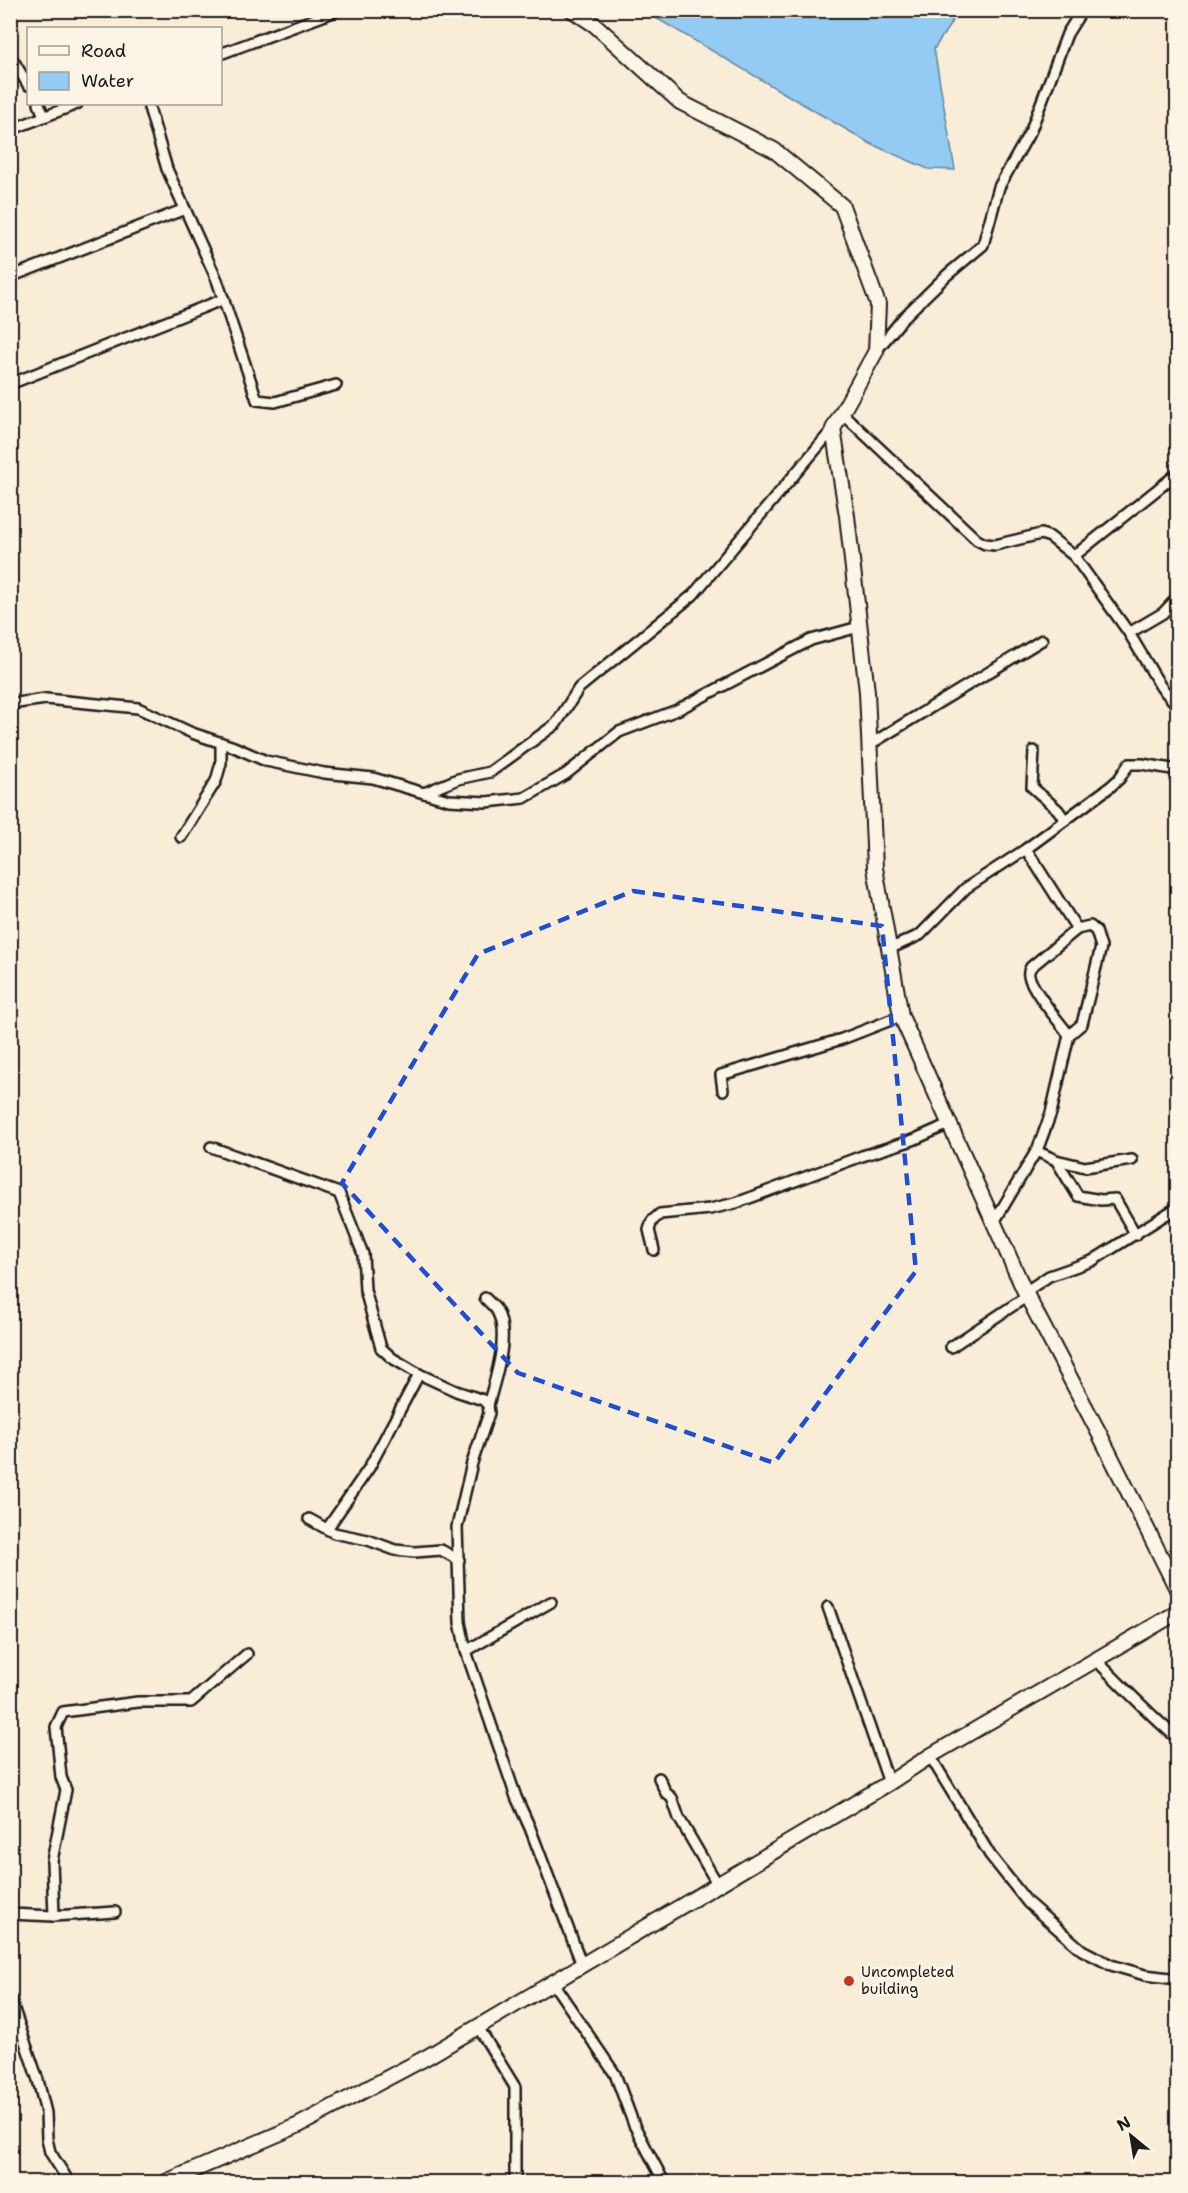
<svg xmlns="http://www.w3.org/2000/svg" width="1188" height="2193" viewBox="0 0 1188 2193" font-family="'Shantell Sans',sans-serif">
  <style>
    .water { fill: #93cbf2; stroke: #63859c; stroke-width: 1.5 }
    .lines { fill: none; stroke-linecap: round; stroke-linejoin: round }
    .street-casing { stroke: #1c1c1c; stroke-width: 14 }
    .secondary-casing { stroke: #1c1c1c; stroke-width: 18 }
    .street { stroke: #fcf5e5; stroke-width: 9 }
    .secondary { stroke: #fcf5e5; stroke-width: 14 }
    .marked { fill: none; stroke: #1d4ed8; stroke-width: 4.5; stroke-dasharray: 12 8; stroke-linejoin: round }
    .poi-dot { fill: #c8321e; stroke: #fcf5e5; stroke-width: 2 }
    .labels { text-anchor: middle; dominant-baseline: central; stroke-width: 5; stroke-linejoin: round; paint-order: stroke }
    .poi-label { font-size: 15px; fill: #1c1c1c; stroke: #fcf5e5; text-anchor: start }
  </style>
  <rect width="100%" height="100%" fill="#faedd8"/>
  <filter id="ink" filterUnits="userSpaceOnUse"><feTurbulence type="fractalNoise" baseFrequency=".0167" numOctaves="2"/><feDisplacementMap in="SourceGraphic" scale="12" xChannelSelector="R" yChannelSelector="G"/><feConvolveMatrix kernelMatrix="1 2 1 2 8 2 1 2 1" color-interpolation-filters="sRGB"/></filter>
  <g filter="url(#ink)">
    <!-- water -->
    <polygon class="water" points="644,11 959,11 934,49 955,170 928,169 871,144"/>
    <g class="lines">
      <!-- street casing -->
      <g class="street-casing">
        <g id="street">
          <polyline points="220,54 339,10"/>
          <polyline points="10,55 28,85"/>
          <polyline points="39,104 44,116"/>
          <polyline points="148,104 167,169 217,280 257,400 275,402 336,385"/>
          <polyline points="10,130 77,104"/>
          <polyline points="10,277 185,209"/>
          <polyline points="877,350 904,317 947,275 983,245 999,187 1031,130 1067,34 1082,10"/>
          <polyline points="10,384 224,299"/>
          <polyline points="843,414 977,540 985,544 995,545 1041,534 1050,537 1074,556 1129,633 1161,687 1178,706"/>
          <polyline points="1074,556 1178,473"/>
          <polyline points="1129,633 1163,613 1178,597"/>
          <polyline points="10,704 46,699 138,708 192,733 234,747 266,761 324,773 373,778 424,793 458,779 490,772 556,724 579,688 693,595 833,429"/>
          <polyline points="869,745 1042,640"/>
          <polyline points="1034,751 1032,787 1058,810 1065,820"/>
          <polyline points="424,793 449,800 486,802 524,798 566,774 619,732 677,710 811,640 859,627"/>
          <polyline points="181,837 216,781 221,763 221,743"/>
          <polyline points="889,949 920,935 966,888 1026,849 1110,787 1119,779 1129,764 1142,764 1178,770"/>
          <path d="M1069,1035C1059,1021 1033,992 1029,976C1028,971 1029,971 1031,967L1077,929"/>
          <polyline points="723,1090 721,1075 842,1039 901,1016"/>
          <polyline points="211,1147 339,1193 363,1254 365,1290 381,1348 392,1358 419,1374 456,1391 483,1400 488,1405 489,1413 472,1463 457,1527 460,1622 466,1651 516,1797 530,1828 582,1965"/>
          <polyline points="1036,1151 1056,1160 1078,1196 1101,1200 1115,1199 1136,1235"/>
          <polyline points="1056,1160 1085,1167 1132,1160"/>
          <polyline points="993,1224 1038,1148 1051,1113 1069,1035 1082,1024 1101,947 1096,931 1090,926 1077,929 1026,849"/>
          <polyline points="654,1250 649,1230 652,1221 660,1214 710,1209 736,1203 862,1156 913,1140 949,1124"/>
          <polyline points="1025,1292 1049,1276 1092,1261 1178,1207"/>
          <path d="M485,1298C488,1301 492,1305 495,1308C512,1332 495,1379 488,1405"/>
          <polyline points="951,1347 1026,1297 1029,1299"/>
          <polyline points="309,1519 334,1533 368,1540 395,1550 415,1552 441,1550 459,1560"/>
          <polyline points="327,1529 369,1468 419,1374"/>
          <polyline points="828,1607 889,1783"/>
          <polyline points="466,1651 551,1602"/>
          <path d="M1095,1659C1122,1686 1149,1714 1178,1739"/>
          <polyline points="930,1756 990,1855 1028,1903 1082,1950 1111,1965 1145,1975 1178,1979"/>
          <polyline points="659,1778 666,1793 672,1798 679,1818 718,1885"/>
          <polyline points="10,1914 54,1916 115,1912"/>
          <polyline points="54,1916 52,1861 66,1790 61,1777 56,1727 63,1712 138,1702 191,1702 247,1654"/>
          <polyline points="553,1983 615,2074 634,2125 664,2182"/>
          <polyline points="10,1998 38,2080 46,2113 47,2139 50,2152 69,2182"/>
          <polyline points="478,2027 515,2087 515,2182"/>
        </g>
      </g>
      <!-- secondary casing -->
      <g class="secondary-casing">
        <g id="secondary">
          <polyline points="572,10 595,25 680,102 774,150 842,206 878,304 876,351 833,429 847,516 867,692 875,868 901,1016 1025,1292 1100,1435 1178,1591"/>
          <polyline points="166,2182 299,2125 427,2057 889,1783 930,1756 1178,1612"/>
        </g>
      </g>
      <!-- street -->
      <use href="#street" class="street"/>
      <!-- secondary -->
      <use href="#secondary" class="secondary"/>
    </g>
  </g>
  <!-- marked area -->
  <path class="marked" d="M633,891L882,926L916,1271L774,1463L518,1373L342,1183L478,954Z"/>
  <!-- markers -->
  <circle class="poi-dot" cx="849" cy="1981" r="6"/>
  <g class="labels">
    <!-- poi labels -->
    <g class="poi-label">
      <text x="861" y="1972">Uncompleted<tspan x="861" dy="17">building</tspan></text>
    </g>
  </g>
  <!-- margin -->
  <rect width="1188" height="2193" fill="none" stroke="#fcf5e5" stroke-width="36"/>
  <rect x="18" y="18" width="1152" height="2157" fill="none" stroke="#1c1c1c" stroke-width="2" filter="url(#ink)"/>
  <!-- legend -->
  <rect x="27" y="27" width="195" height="78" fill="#fcf5e5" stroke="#a29e95" stroke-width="1.5"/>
  <rect x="39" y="46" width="30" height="9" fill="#fcf5e5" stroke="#a29e95" stroke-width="1.5"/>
  <text x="81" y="57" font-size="18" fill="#1c1c1c">Road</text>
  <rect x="39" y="72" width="30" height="18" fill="#93cbf2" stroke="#a29e95" stroke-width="1.5"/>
  <text x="81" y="87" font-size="18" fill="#1c1c1c">Water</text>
  <!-- north arrow -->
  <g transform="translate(1131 2136) rotate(330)" stroke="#fcf5e5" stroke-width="4.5" paint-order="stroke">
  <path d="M0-4.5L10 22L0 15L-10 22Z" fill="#1c1c1c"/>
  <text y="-9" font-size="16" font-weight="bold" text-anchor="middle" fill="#1c1c1c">N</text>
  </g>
</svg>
